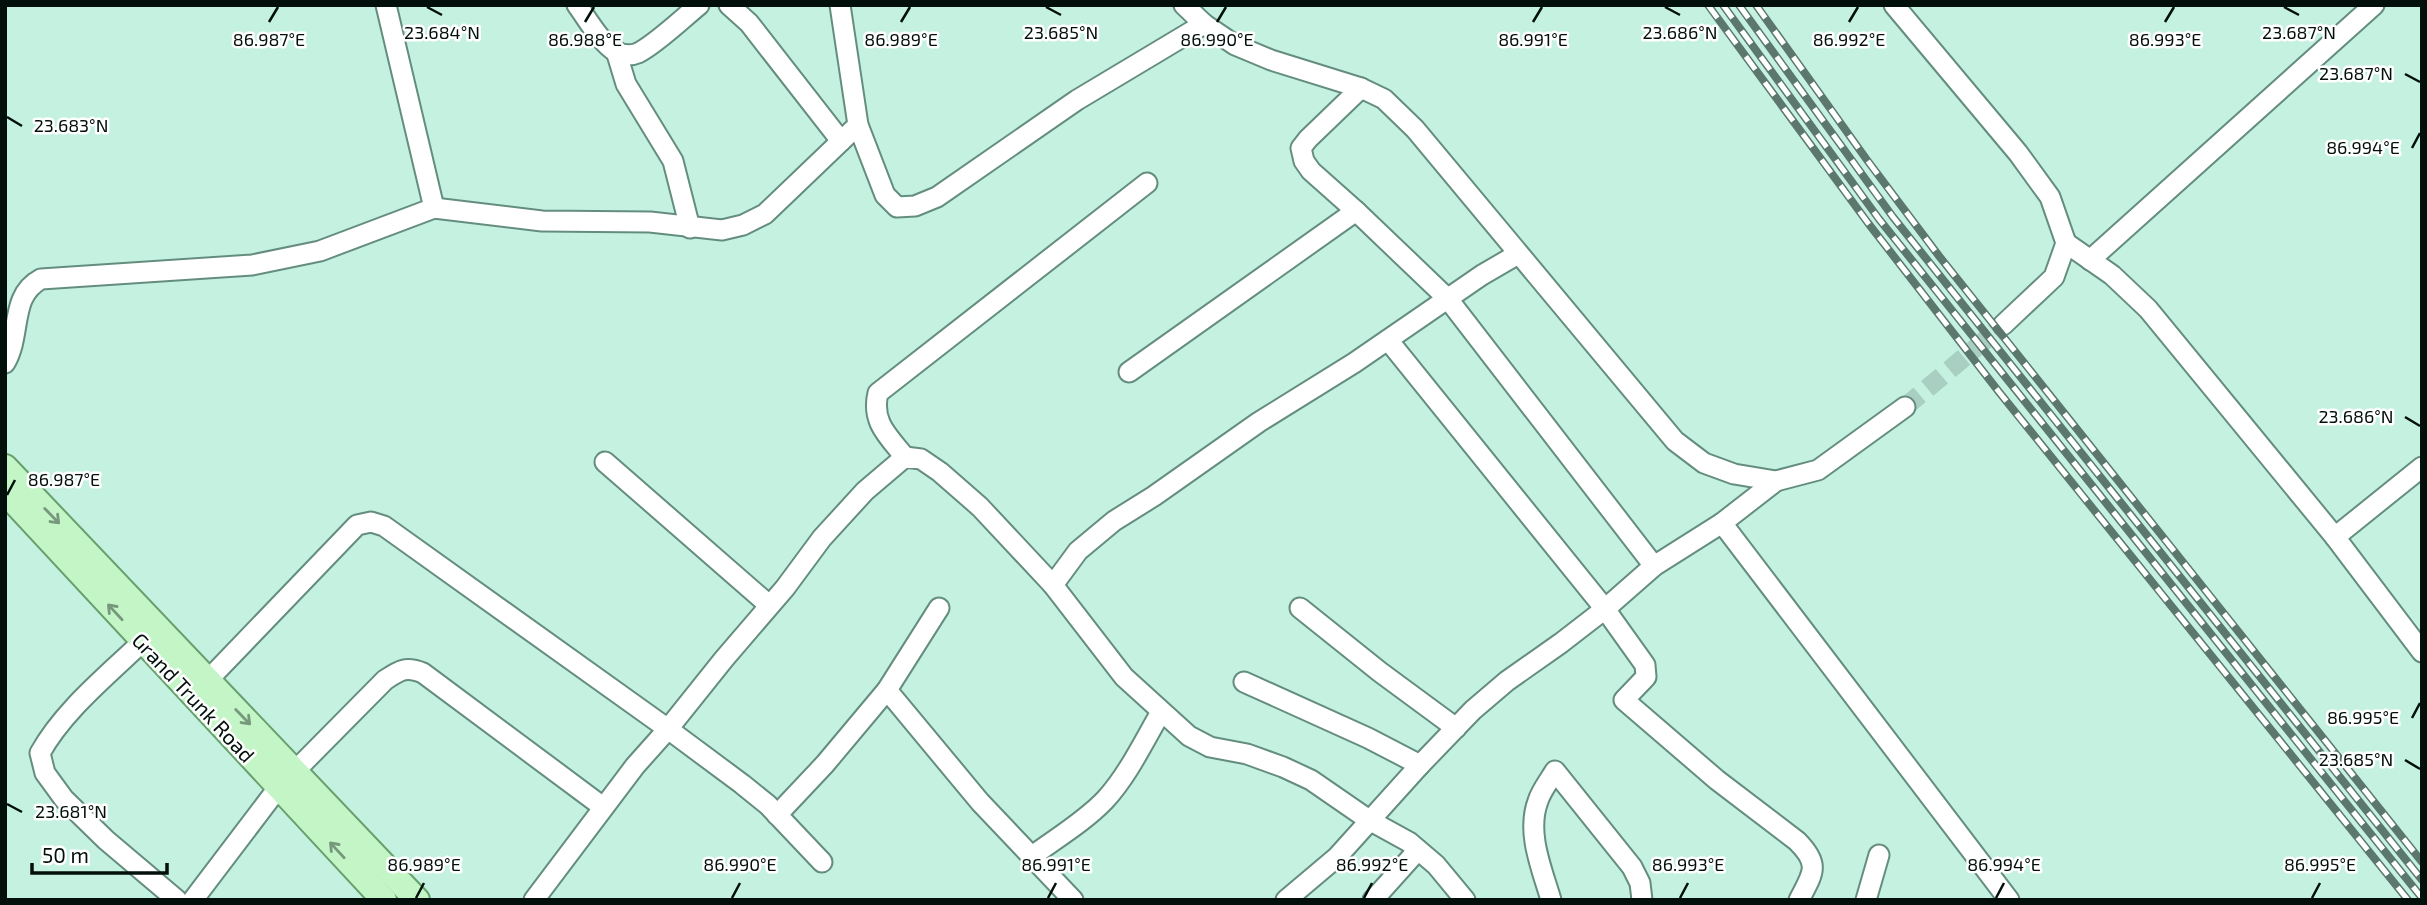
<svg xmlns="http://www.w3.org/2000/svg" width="2427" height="905" viewBox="0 0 2427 905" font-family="'Exo 2',sans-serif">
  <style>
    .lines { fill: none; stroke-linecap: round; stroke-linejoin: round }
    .minor-tunnel { stroke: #a8cfc1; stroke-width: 19; stroke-dasharray: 19 10; stroke-linecap: butt }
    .minor-casing { stroke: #648d80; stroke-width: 23 }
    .major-casing { stroke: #67a06c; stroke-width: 28 }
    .minor { stroke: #fff; stroke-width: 19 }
    .major { stroke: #c4f5c7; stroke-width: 24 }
    .rail-casing { stroke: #5c776e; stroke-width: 8 }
    .rail { stroke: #fff; stroke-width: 5; stroke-dasharray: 16; stroke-linecap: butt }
    .oneway { stroke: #76997c }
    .ticks { fill: none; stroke: #020f0b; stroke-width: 2.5 }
    .labels { text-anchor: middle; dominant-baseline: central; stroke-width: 5; stroke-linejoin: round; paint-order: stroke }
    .street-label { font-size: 21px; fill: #020f0b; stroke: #fff }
    .ticks-label { font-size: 18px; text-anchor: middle; fill: #020f0b; stroke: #fff; stroke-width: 5; stroke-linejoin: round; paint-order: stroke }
  </style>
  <rect width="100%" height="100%" fill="#c5f1e1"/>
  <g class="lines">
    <!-- minor-tunnel -->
    <polyline class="minor-tunnel" points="1905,407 2003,325"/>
    <!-- minor casing -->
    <g class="minor-casing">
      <g id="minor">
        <polyline points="386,5 434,208"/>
        <path d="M577,5C588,20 600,42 616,52C623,55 631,56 638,53C656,44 682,19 699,5"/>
        <polyline points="729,5 749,23 841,141"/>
        <polyline points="840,5 858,125 885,195 897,207 915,206 937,197 1077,100 1204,24"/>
        <polyline points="1184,5 1204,24 1235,45 1271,60 1361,88 1384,99 1415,129 1675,441 1704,463 1734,474 1776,481 1818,470 1905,407"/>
        <polyline points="1894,5 2018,153 2050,197 2066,243 2054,277 2003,325"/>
        <polyline points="616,51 626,84 673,161 690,228"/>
        <polyline points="1361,88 1308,139 1301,148 1304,161 1311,171 1356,211 1448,299 1654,566"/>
        <polyline points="2066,243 2112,275 2148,309 2335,537 2422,652"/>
        <polyline points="2090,260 2374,5"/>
        <path d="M5,363C22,334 9,296 41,279L252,265L320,251L434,208L542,221L650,222L722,230L743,225L765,214L858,125"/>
        <polyline points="1129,372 1356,211"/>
        <path d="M905,457C888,436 871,422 878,393L1147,183"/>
        <polyline points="605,462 769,605"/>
        <path d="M1776,481L1722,523L1654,566L1605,609L1645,665L1646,677L1624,700L1717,780L1797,841C1821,865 1813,873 1799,900"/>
        <polyline points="1722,523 2009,900"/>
        <polyline points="2335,537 2422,467"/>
        <polyline points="1053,585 1078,551 1114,521 1154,496 1259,422 1354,363 1482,275 1518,254"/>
        <polyline points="1300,608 1380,672 1456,728"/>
        <path d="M142,642C107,676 64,710 40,753L45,773L64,799L106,840L177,900"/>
        <polyline points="208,680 357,525 371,522 384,526 668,729 742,784 768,805 822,862"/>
        <polyline points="1244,682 1368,738 1420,765"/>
        <polyline points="887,690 980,802 1073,900"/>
        <path d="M295,771L385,680C400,670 406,666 423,673L603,807"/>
        <polyline points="777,815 825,764 887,690 939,608"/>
        <path d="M1031,857C1055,839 1084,822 1105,800C1128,775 1144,741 1161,712"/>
        <polyline points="193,900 278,788"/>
        <polyline points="534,900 635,766 668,729 724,659 785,588 822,538 865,491 905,457 921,459 940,472 980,507 1053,585 1124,677 1189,736 1210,747 1247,754 1283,767 1311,780 1369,820 1409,842 1436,865 1465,900"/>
        <polyline points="1286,900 1337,857 1420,765 1473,710 1507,681 1561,643 1605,609 1388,340"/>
        <polyline points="1373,900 1418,850"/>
        <path d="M1551,900C1542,869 1526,833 1538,801C1541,791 1549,781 1555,771L1632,867L1640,883L1642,900"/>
        <polyline points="1866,900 1879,855"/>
      </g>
    </g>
    <!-- major casing -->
    <g class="major-casing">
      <g id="major">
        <polyline points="5,467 417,900"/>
        <polyline points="5,492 384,900"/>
      </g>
    </g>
    <!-- minor -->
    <use href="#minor" class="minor"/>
    <!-- major -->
    <use href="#major" class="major"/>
    <!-- rail casing -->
    <g class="rail-casing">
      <g id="rail">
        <polyline points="1708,5 1868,223 1999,392 2408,900"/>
        <polyline points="1723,5 1879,219 2422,898"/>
        <polyline points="1739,5 1893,217 2422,880"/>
        <polyline points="1756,5 1867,160 1939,256 2422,862"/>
      </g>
    </g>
    <!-- rail -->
    <use href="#rail" class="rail"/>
  </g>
  <!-- one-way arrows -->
  <defs><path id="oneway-shaft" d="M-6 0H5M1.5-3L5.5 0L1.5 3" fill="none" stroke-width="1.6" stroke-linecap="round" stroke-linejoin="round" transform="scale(1.75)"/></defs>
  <g class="oneway">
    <use href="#oneway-shaft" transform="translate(52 516) rotate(46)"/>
    <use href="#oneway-shaft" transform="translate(115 612) rotate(-133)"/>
    <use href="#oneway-shaft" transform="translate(243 717) rotate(46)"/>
    <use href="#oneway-shaft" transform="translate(337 850) rotate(-133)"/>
  </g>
  <!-- ticks -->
  <path class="ticks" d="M427,7L442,15M1046,7L1061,15M1665,7L1680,15M2284,7L2299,15M269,22L278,7M585,22L594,7M901,22L910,7M1217,22L1226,7M1533,22L1542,7M1849,22L1858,7M2165,22L2174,7M2405,74L2420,82M7,117L22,126M2412,148L2420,133M2405,417L2420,426M7,495L15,480M2412,718L2420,703M2405,760L2420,769M7,804L22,812M416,898L424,883M732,898L740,883M1048,898L1056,883M1364,898L1372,883M1680,898L1688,883M1996,898L2004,883M2312,898L2320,883"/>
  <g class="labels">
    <!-- street labels -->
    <g class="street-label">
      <text transform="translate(194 697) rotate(47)">Grand Trunk Road</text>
    </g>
  </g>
  <g class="ticks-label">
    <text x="442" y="39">23.684°N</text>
    <text x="1061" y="39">23.685°N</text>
    <text x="1680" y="39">23.686°N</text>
    <text x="2299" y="39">23.687°N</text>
    <text x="269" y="46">86.987°E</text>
    <text x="585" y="46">86.988°E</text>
    <text x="901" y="46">86.989°E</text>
    <text x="1217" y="46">86.990°E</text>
    <text x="1533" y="46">86.991°E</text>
    <text x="1849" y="46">86.992°E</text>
    <text x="2165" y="46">86.993°E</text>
    <text x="2356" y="80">23.687°N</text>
    <text x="71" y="132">23.683°N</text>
    <text x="2363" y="154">86.994°E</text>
    <text x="2356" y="423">23.686°N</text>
    <text x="64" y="486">86.987°E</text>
    <text x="2363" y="724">86.995°E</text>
    <text x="2356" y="766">23.685°N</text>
    <text x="71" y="818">23.681°N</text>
    <text x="424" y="871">86.989°E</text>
    <text x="740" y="871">86.990°E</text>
    <text x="1056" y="871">86.991°E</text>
    <text x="1372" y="871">86.992°E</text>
    <text x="1688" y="871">86.993°E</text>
    <text x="2004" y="871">86.994°E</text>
    <text x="2320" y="871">86.995°E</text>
  </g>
  <!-- border -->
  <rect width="2427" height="905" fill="none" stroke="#020f0b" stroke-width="14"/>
  <!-- scale -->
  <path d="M32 863v10h135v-10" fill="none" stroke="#020f0b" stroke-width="3.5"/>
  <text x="42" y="863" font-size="21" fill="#020f0b" stroke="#ffffff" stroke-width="5" paint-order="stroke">50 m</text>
</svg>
